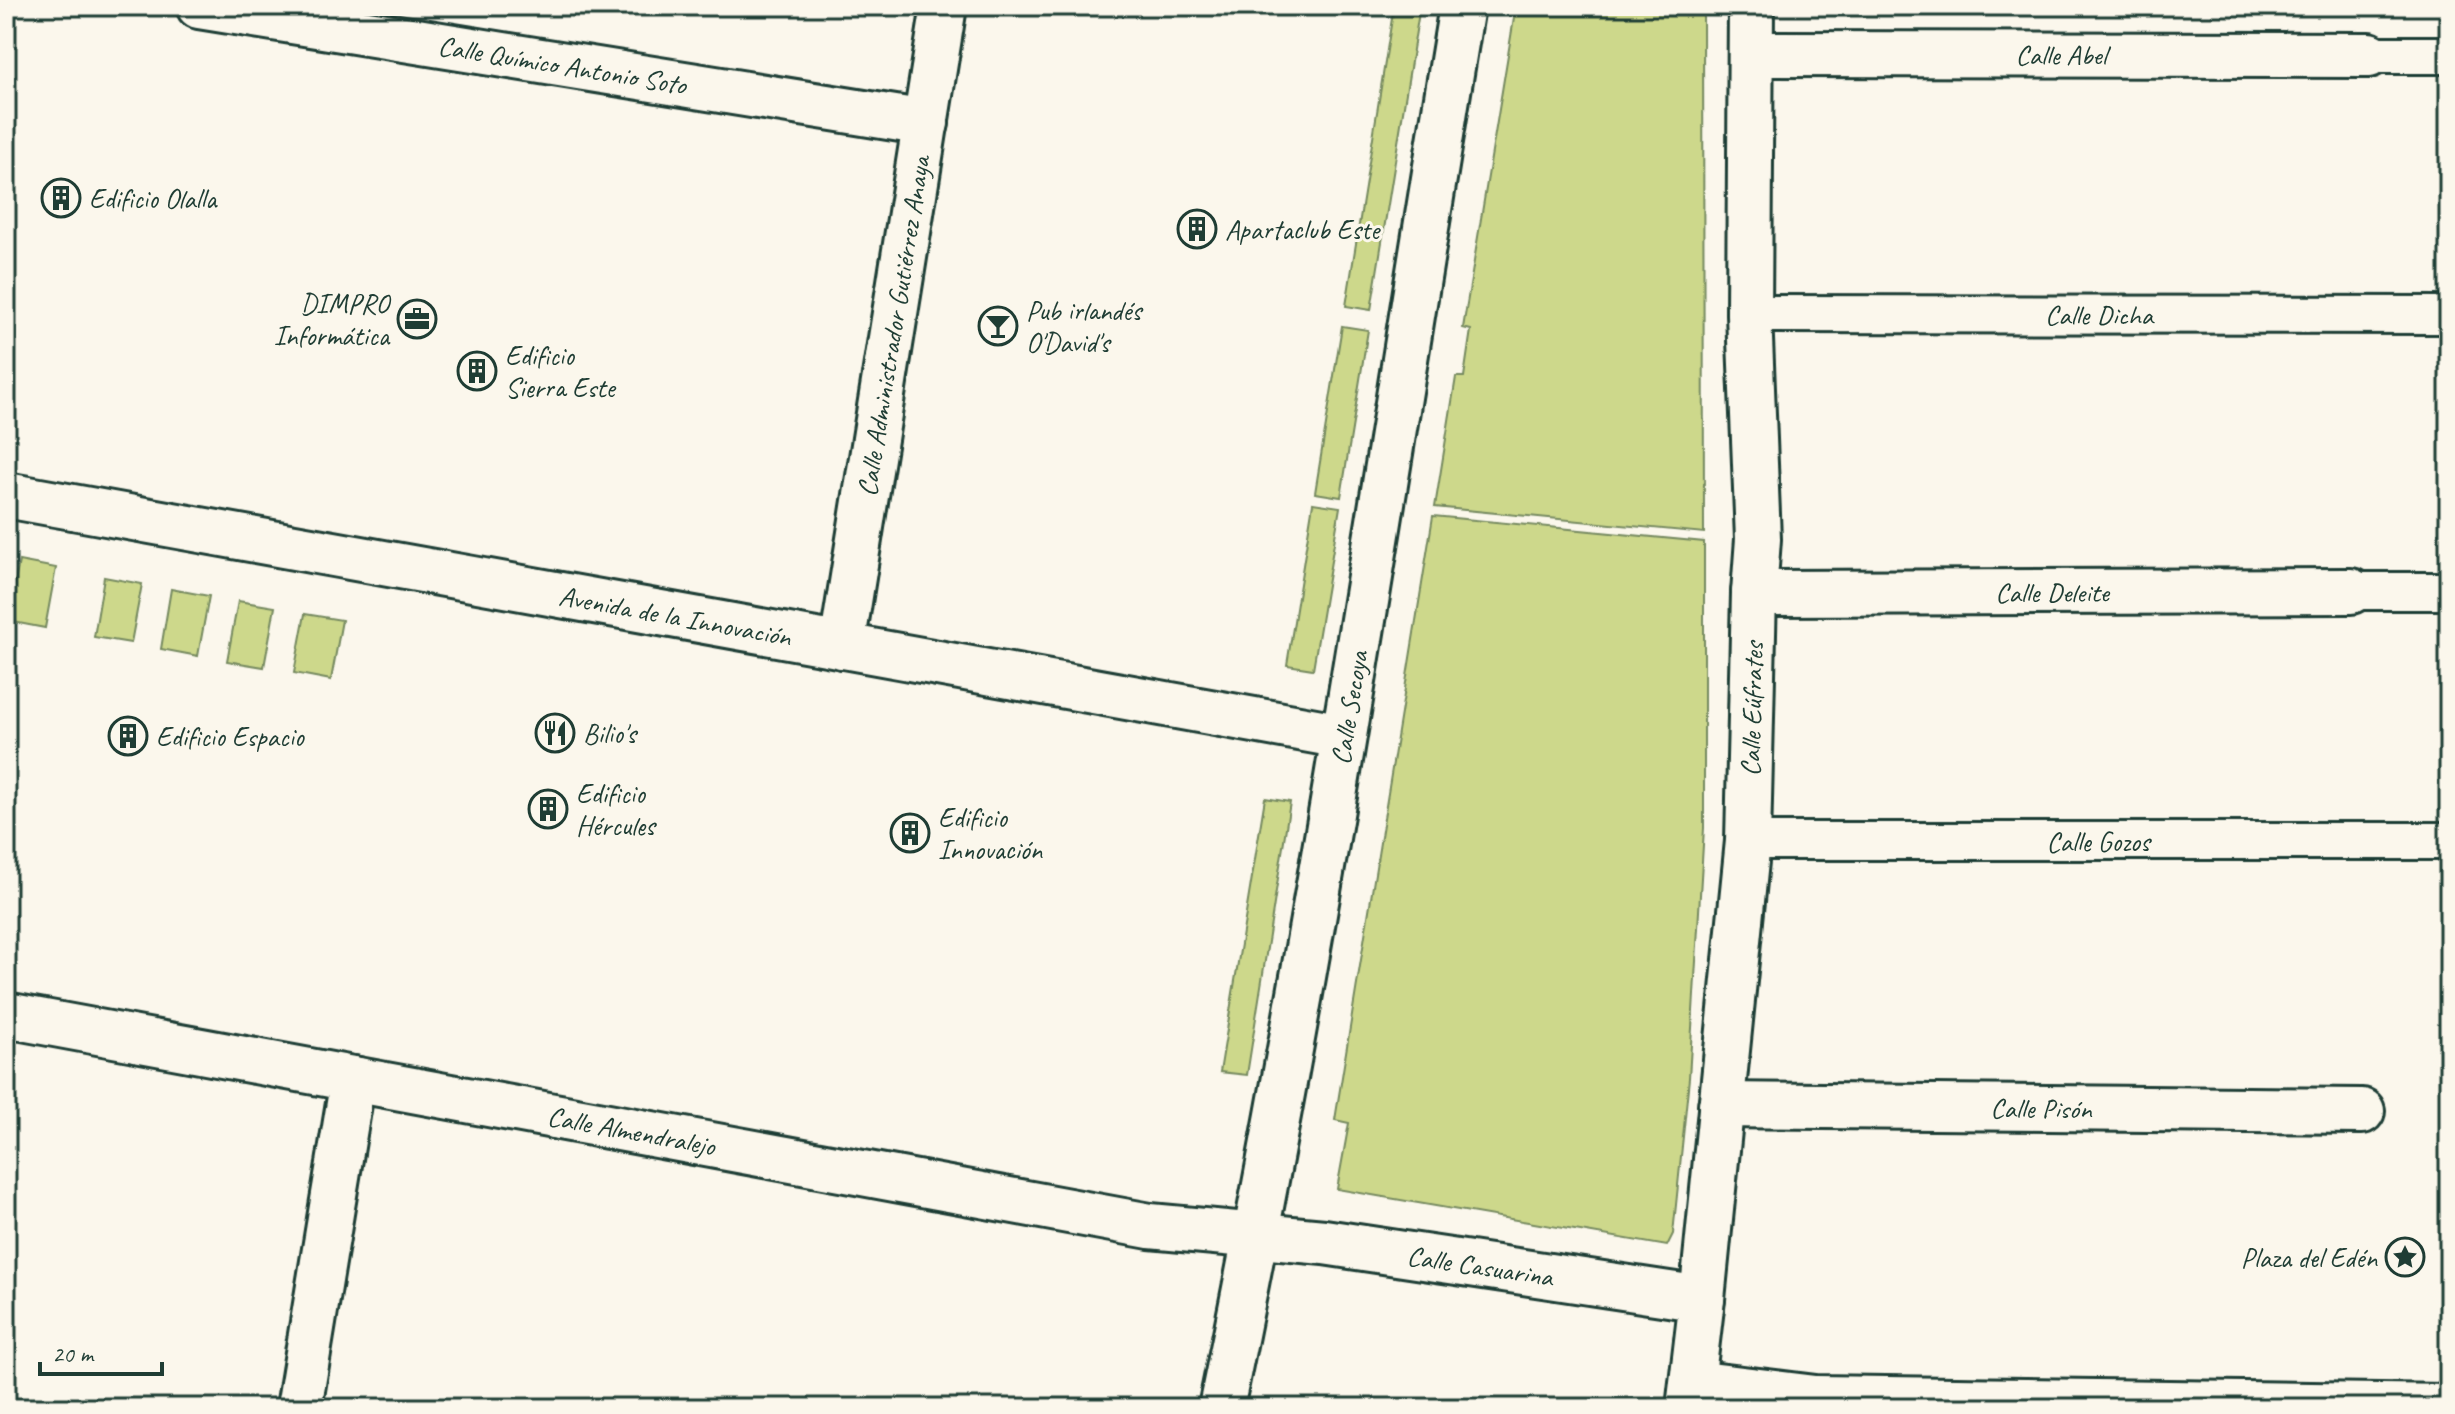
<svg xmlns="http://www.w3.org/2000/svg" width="2455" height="1414" viewBox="0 0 2455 1414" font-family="Caveat,sans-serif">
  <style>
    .green { fill: #cdd88b; stroke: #768a60; stroke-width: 2 }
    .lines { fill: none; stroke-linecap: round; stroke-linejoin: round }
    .pedestrian-casing { stroke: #1f3d34; stroke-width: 42 }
    .minor-casing { stroke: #1f3d34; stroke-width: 50 }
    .secondary-casing { stroke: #1f3d34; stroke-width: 50 }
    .pedestrian { stroke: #fbf7ec; stroke-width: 36 }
    .minor { stroke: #fbf7ec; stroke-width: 44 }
    .secondary { stroke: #fbf7ec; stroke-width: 44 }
    .labels { text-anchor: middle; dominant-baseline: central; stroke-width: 6; stroke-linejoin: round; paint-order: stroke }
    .street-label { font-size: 28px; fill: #1f3d34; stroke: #fbf7ec }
    .poi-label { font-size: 28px; fill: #1f3d34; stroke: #fbf7ec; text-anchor: start }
  </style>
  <rect width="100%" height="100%" fill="#fbf7ec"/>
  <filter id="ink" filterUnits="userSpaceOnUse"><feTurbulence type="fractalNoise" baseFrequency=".0125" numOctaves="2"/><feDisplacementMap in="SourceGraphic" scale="16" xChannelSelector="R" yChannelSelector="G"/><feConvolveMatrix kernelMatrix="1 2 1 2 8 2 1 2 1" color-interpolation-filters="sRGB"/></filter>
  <g filter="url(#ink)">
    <!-- green -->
    <g class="green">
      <polygon points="1394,6 1420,6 1371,310 1346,306"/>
      <polygon points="1516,6 1703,6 1704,533 1435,507 1456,377 1464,377 1471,330 1463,328"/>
      <polygon points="1342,326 1368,330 1341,497 1315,493"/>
      <polygon points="1313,503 1340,507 1313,669 1287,665"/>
      <polygon points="1433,516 1704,542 1704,828 1689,1078 1673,1234 1667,1246 1337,1189 1349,1123 1335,1120"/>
      <polygon points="19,561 56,568 45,628 8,621"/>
      <polygon points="104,577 142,584 131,643 94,637"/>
      <polygon points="171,589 209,596 198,656 161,649"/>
      <polygon points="238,601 275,607 264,667 227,661"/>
      <polygon points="305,614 342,620 331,680 294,673"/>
      <polygon points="1265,798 1290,802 1247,1075 1220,1072"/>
    </g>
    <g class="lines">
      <!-- pedestrian casing -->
      <g class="pedestrian-casing">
        <g id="pedestrian">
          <polyline points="2369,55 2449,55"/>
          <path id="s1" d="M1749,314L2449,315"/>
          <polyline points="2351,591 2449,591"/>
          <path id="s2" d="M1748,841H2449"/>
          <polyline points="1693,1379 1816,1394 2449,1403"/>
        </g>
      </g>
      <!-- minor casing -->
      <g class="minor-casing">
        <g id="minor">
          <path id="s3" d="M199,6L926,123"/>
          <path id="s4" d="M1751,54L2369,55"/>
          <path id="s5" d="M6,495L1343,736"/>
          <path id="s6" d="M1754,593L2351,591"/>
          <path id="s7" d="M842,646L944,6"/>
          <path id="s8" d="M6,1015L1150,1226L1324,1242L1702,1299"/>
          <path id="s9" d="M1721,1105L2362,1111"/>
          <polyline points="299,1408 353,1079"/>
          <path id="s10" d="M1689,1408L1702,1299L1748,841L1754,593L1758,539L1749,314L1751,6"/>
        </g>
      </g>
      <!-- secondary casing -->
      <g class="secondary-casing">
        <g id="secondary">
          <path id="s11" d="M1221,1408C1317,944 1385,474 1462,6"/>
        </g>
      </g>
      <!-- pedestrian -->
      <use href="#pedestrian" class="pedestrian"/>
      <!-- minor -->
      <use href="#minor" class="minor"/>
      <!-- secondary -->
      <use href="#secondary" class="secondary"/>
    </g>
  </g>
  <!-- icons -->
  <defs>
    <g id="building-ring" transform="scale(2)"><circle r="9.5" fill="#fbf7ec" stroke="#1f3d34" stroke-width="1.5"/><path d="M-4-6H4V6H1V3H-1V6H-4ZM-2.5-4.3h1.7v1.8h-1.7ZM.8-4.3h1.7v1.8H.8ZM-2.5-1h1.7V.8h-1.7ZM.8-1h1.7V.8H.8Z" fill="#1f3d34"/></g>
    <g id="office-ring" transform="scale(2)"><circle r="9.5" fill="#fbf7ec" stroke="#1f3d34" stroke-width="1.5"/><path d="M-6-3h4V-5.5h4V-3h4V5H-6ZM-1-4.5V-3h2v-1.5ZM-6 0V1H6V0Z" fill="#1f3d34"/></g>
    <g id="bar-ring" transform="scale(2)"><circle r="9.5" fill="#fbf7ec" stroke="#1f3d34" stroke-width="1.5"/><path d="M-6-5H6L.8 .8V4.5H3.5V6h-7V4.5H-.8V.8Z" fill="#1f3d34"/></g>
    <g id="restaurant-ring" transform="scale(2)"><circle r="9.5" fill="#fbf7ec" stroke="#1f3d34" stroke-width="1.5"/><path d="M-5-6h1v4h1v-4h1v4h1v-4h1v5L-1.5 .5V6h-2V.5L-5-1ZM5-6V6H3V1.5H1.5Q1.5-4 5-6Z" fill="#1f3d34"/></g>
    <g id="sight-ring" transform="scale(2)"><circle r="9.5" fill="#fbf7ec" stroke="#1f3d34" stroke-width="1.5"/><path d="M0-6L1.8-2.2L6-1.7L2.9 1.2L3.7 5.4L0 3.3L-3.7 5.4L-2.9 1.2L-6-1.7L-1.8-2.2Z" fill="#1f3d34"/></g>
  </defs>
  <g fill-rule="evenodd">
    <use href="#building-ring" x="61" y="198"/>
    <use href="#building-ring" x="1197" y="229"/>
    <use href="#office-ring" x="417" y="319"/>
    <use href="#bar-ring" x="998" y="326"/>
    <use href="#building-ring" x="477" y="371"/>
    <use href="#restaurant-ring" x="555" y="733"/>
    <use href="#building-ring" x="128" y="736"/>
    <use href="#building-ring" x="548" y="809"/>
    <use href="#building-ring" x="910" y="833"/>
    <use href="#sight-ring" x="2405" y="1257"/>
  </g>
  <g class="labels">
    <!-- street labels -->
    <g class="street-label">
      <text stroke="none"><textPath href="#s4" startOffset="310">Calle Abel</textPath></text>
      <text stroke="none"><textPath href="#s3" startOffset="368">Calle Químico Antonio Soto</textPath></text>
      <text stroke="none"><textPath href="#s1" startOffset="350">Calle Dicha</textPath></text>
      <text stroke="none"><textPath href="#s7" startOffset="324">Calle Administrador Gutiérrez Anaya</textPath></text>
      <text stroke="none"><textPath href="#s6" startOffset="298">Calle Deleite</textPath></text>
      <text stroke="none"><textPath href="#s5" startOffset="680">Avenida de la Innovación</textPath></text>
      <text stroke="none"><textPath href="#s11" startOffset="712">Calle Secoya</textPath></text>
      <text stroke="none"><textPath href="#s10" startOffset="702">Calle Eúfrates</textPath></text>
      <text stroke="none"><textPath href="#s2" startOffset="350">Calle Gozos</textPath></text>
      <text stroke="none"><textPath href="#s9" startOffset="320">Calle Pisón</textPath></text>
      <text stroke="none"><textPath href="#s8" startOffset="636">Calle Almendralejo</textPath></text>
      <text stroke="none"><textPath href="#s8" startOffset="1496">Calle Casuarina</textPath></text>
    </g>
    <!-- poi labels -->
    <g class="poi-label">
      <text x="89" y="198">Edificio Olalla</text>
      <text x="1225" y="229">Apartaclub Este</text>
      <text x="389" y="303" text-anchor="end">DIMPRO<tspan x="389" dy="32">Informática</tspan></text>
      <text x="1026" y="310">Pub irlandés<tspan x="1026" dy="32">O'David's</tspan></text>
      <text x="505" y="355">Edificio<tspan x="505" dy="32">Sierra Este</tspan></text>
      <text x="583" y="733">Bilio's</text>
      <text x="156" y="736">Edificio Espacio</text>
      <text x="576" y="793">Edificio<tspan x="576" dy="32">Hércules</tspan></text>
      <text x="938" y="817">Edificio<tspan x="938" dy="32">Innovación</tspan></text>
      <text x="2377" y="1257" text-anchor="end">Plaza del Edén</text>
    </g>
  </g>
  <!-- margin -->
  <rect width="2455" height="1414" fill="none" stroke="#fbf7ec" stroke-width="32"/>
  <rect x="16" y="16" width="2423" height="1382" fill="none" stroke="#1f3d34" stroke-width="3" filter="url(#ink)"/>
  <!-- scale -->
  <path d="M40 1362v12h122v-12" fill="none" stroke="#1f3d34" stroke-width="4"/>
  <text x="52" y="1362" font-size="24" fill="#1f3d34" stroke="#fbf7ec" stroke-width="6" paint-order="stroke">20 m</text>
</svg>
